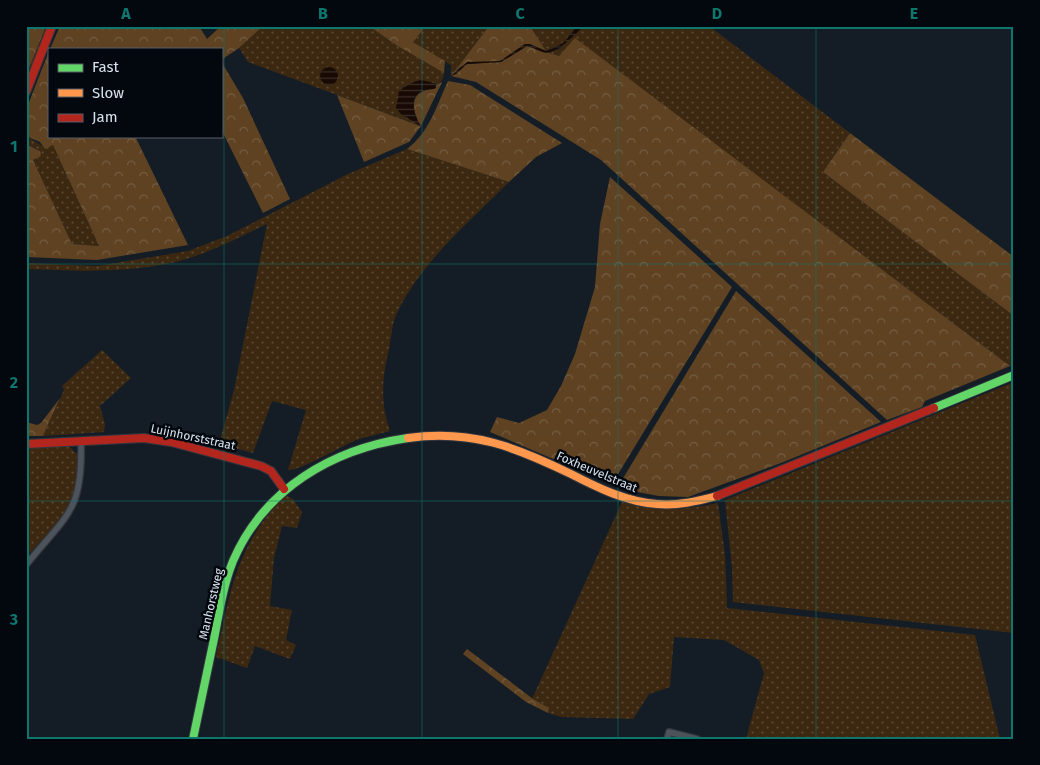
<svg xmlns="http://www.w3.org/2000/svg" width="1040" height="765" viewBox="0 0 1040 765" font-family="'Fira Sans',sans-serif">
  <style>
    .grass { fill: url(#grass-dots) }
    .forest { fill: url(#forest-crowns) }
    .water { fill: url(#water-rules) }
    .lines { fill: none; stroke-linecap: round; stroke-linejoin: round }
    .street-casing { stroke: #32373f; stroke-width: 8 }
    .fast-casing { stroke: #32373f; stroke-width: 10 }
    .slow-casing { stroke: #32373f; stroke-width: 10 }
    .jam-casing { stroke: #32373f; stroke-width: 10 }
    .street { stroke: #4d535b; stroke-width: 5.5 }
    .fast { stroke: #63d668; stroke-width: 8 }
    .slow { stroke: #ff974d; stroke-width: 8 }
    .jam { stroke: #b3261e; stroke-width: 8 }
    .grid { fill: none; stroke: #0f766e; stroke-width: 1; stroke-opacity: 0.55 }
    .labels { text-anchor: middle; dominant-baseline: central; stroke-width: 5; stroke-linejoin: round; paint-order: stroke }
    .street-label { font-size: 12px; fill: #d8e2ed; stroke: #03070e }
    .neatline { fill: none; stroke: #0f766e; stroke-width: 2 }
    .grid-label { font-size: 16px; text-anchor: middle; font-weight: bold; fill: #0f766e }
  </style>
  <defs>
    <pattern id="grass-dots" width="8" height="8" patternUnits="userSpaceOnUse" patternTransform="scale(1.25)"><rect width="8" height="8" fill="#3c2810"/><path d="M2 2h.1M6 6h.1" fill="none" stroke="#574733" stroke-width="1.8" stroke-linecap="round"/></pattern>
    <pattern id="forest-crowns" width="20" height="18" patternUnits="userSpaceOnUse" patternTransform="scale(1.25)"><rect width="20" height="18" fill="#5e4221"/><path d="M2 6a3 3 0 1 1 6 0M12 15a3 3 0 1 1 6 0" fill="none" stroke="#745d42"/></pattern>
    <pattern id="water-rules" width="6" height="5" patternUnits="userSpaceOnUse" patternTransform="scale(1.25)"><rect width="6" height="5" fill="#180903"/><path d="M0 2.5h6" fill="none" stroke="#392d28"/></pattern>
  </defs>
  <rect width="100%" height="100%" fill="#141d26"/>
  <!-- grass -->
  <g class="grass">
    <polygon points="46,26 52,26 26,87 26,76"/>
    <path d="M263,26H369L396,45L444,73C443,79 442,82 436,85L434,83L403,87L396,108L401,114L421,126L248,62L239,48Z"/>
    <polygon points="426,26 489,26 451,76 451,65 413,42"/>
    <polygon points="530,26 577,26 562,44 546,51"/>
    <polygon points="583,26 709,26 850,133 823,172 1014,316 1014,365 1010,366 575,39 559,56 547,53 559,49"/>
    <polygon points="26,136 44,147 53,145 99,246 72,244 33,160 41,156 39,150 26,144"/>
    <path d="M407,149L509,182C468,223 421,262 396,315C392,324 391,339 389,349C382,378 380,402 390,431C380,434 369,436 359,439C343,445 300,471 288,470L306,410L272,401L253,453L219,444L234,390L267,224C237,238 204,256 171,263C124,273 75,271 26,269V263L97,266L188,251L227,236L348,174Z"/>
    <polygon points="102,350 131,378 100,406 105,424 104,432 43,436 64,390 62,386"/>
    <polygon points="1014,382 1014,633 733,602 732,568 725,500"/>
    <path d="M61,445L69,446L79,456C79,465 80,475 78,484C71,513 46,535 26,557V447Z"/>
    <path d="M285,495L293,499L302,512L297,528L282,526L274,558L270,606L292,610L286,640L296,645L290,659L255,646L247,668L216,657C231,589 235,548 285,495Z"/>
    <path d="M622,502C655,512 685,510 718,503L725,555L727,608L975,635L1000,739H746L764,673L759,660L724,640L674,637L670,687L649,694L633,719L561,717L548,713L549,708L532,699Z"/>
  </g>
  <!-- forest -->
  <g class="forest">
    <polygon points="26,26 46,26 26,76"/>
    <polygon points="60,26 199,26 207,39 221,26 263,26 239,48 221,60 221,49 50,49"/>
    <polygon points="369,26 426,26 413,42 445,61 444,73 396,45"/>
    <path d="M489,26H530L546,51L530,44H525C518,49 510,57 502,60C482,69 471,51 452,76L467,64L501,62L527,46L559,56L575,38L1010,366L925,401L922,407L887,420L601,160L476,82L451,76Z"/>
    <polygon points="49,51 49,136 135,136 188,245 97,260 26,257 26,144 40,151 41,156 33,160 72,244 99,246 53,145 45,149 40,142 26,136 26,110"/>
    <polygon points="221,61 243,98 290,199 263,213 221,129"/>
    <path d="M448,81L470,85L562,143L536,157L509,182L407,149C429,133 437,105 448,81Z"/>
    <path d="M442,82L421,126L409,142L364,162L337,95L420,126C411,106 409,91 436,88V85Z"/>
    <polygon points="850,133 1014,257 1014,316 823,172"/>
    <polygon points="610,177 732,287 612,484 490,432 497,417 519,423 547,410 561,386 575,354 595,287 600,224"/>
    <polygon points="736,291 881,422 781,463 688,497 659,496 637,492 619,485"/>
    <polygon points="60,398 43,436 26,436 26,422 37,425 41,423"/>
    <polygon points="467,649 533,699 549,708 548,713 526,702 463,654"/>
  </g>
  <!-- water -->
  <g class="water">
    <path d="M577,26H583C578,33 556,53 547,53C541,53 534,47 527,46L501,62L467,64L456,74L451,76L467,62L500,61L525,44H529L546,51C560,48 569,38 577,26Z"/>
    <circle cx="329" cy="76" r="9"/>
    <path d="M421,80L434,83L436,88C433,90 427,89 422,91C407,98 415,116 421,126L401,114L396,108L399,91L413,82Z"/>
  </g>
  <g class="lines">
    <!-- street casing -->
    <g class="street-casing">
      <g id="street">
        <path d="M26,565C67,514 83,512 81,441"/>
        <polyline points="667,739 669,732 697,739"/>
      </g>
    </g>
    <!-- fast casing -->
    <g class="fast-casing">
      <g id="fast">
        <polyline points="934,408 1014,375"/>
        <path d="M193,739C200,706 207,672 214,639C219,613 223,586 233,561C264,489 332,449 408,438"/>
      </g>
    </g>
    <!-- slow casing -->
    <g class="slow-casing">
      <path id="slow" d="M408,438C471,429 516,447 571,474C598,488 627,502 657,504C678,506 698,501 717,496"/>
    </g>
    <!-- jam casing -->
    <g class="jam-casing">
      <g id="jam">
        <polyline points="26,92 52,26"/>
        <polyline points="26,444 144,438 171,442 261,466 271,471 284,489"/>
        <polyline points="717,496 934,408"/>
      </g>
    </g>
    <!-- street -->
    <use href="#street" class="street"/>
    <!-- fast -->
    <use href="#fast" class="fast"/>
    <!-- slow -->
    <use href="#slow" class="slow"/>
    <!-- jam -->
    <use href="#jam" class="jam"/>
  </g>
  <!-- grid -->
  <path class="grid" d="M224,26V739M422,26V739M618,26V739M816,26V739M26,264H1014M26,501H1014"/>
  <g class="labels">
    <!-- street labels -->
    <g class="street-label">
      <text transform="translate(193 437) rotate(12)">Luijnhorststraat</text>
      <text transform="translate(597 472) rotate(23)">Foxheuvelstraat</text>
      <text transform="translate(211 604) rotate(-77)">Manhorstweg</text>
    </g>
  </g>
  <!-- border -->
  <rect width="1040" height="765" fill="none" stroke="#03070e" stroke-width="55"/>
  <!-- legend -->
  <rect x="48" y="48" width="175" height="90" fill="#03070e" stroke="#585f67"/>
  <rect x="58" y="64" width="25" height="8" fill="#63d668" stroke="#585f67"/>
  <text x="92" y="72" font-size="15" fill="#d8e2ed">Fast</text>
  <rect x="58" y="89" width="25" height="8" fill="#ff974d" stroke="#585f67"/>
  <text x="92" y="98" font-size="15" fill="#d8e2ed">Slow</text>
  <rect x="58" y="114" width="25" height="8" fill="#b3261e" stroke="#585f67"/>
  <text x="92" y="122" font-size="15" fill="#d8e2ed">Jam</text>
  <rect x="28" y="28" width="984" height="710" class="neatline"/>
  <g class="grid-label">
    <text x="126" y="19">A</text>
    <text x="323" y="19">B</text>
    <text x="520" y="19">C</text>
    <text x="717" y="19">D</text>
    <text x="914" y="19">E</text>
    <text x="14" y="152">1</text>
    <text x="14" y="388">2</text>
    <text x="14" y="625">3</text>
  </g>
</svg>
